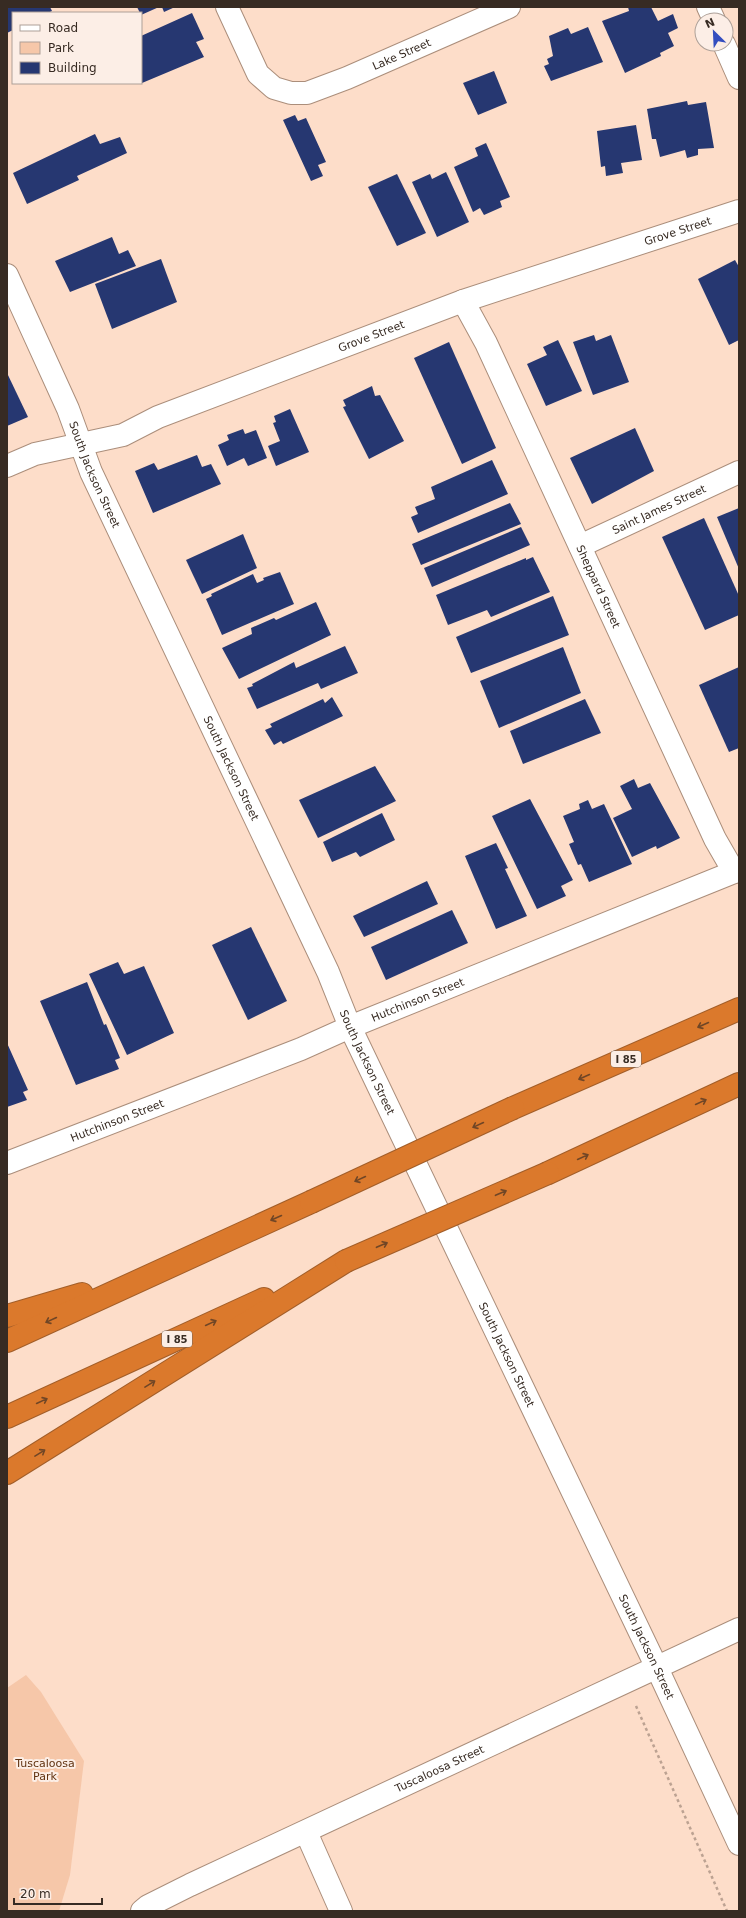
<svg xmlns="http://www.w3.org/2000/svg" width="746" height="1918" viewBox="0 0 746 1918" font-family="'DejaVu Sans',sans-serif">
  <style>
    .green { fill: #f6c7a9 }
    .building { fill: #263771 }
    .lines { fill: none; stroke-linecap: round; stroke-linejoin: round }
    .street-casing { stroke: #ab8e7b; stroke-width: 24 }
    .highway-casing { stroke: #a25e29; stroke-width: 24 }
    .path { stroke: #bca292; stroke-width: 2.5; stroke-dasharray: 3 3; stroke-linecap: butt }
    .street { stroke: #fff; stroke-width: 22 }
    .highway { stroke: #db792c; stroke-width: 22 }
    .highway-bridge-casing { stroke: #a25e29; stroke-width: 24; stroke-linecap: butt }
    .highway-bridge { stroke: #db792c; stroke-width: 22 }
    .oneway { stroke: #704626 }
    .labels { text-anchor: middle; dominant-baseline: central; stroke-width: 4; stroke-linejoin: round; paint-order: stroke }
    .shield { fill: #fceee6; stroke: #72665e; stroke-width: 1 }
    .shield-label { font-size: 10px; font-weight: bold; fill: #372b23 }
    .street-label { font-size: 11px; fill: #372b23; stroke: #fceee6 }
    .park-label { font-size: 11px; fill: #613311; stroke: #fceee6 }
  </style>
  <rect width="100%" height="100%" fill="#fdddc9"/>
  <!-- green -->
  <polygon class="green" points="26,1675 41,1692 84,1761 70,1875 59,1911 7,1911 7,1688"/>
  <!-- building -->
  <g class="building">
    <polygon points="7,7 50,7 52,11 48,13 13,13 13,30 7,33"/>
    <polygon points="137,7 159,7 141,15"/>
    <polygon points="162,7 175,7 164,12"/>
    <polygon points="628,7 651,7 658,21 673,14 678,28 668,33 674,46 660,53 661,56 625,73 602,21 629,11"/>
    <polygon points="192,13 204,39 196,42 204,57 142,83 141,36"/>
    <polygon points="588,27 603,62 551,81 544,66 549,64 547,59 553,56 549,36 568,28 571,34"/>
    <polygon points="494,71 507,103 478,115 463,83"/>
    <polygon points="687,101 688,105 706,102 714,148 698,149 698,155 687,158 685,150 660,157 656,139 652,139 647,109"/>
    <polygon points="295,115 298,121 306,118 326,162 318,165 323,176 311,181 283,120"/>
    <polygon points="636,125 642,160 621,163 623,173 606,176 605,166 601,167 597,131"/>
    <polygon points="95,134 100,144 120,137 127,153 77,176 79,180 27,204 13,173"/>
    <polygon points="486,143 510,197 500,201 502,207 484,215 480,208 473,212 454,167 478,156 475,148"/>
    <polygon points="446,172 469,222 437,237 412,182 430,174 432,179"/>
    <polygon points="397,174 426,233 397,246 368,187"/>
    <polygon points="112,237 119,254 128,250 136,266 70,292 55,261"/>
    <polygon points="161,259 177,302 112,329 95,284"/>
    <polygon points="735,260 739,267 739,340 729,345 698,279"/>
    <polygon points="594,335 596,341 611,335 629,382 593,395 573,342"/>
    <polygon points="558,340 582,391 546,406 527,364 547,355 543,347"/>
    <polygon points="449,342 496,448 462,464 414,358"/>
    <polygon points="7,373 28,417 7,426"/>
    <polygon points="372,386 375,396 380,395 404,441 369,459 343,407 346,406 343,400"/>
    <polygon points="290,409 309,452 276,466 268,446 280,441 273,423 276,422 274,416"/>
    <polygon points="635,428 654,471 592,504 570,458"/>
    <polygon points="243,429 245,434 256,430 267,458 248,466 244,458 227,466 218,445 229,440 227,435"/>
    <polygon points="197,455 202,467 211,464 221,484 153,513 135,471 154,463 158,470"/>
    <polygon points="492,460 508,494 418,533 411,517 418,514 415,507 435,499 431,487"/>
    <polygon points="510,503 521,524 421,565 412,544"/>
    <polygon points="739,508 739,569 717,517"/>
    <polygon points="704,518 739,596 739,615 705,630 662,537"/>
    <polygon points="521,527 530,545 432,587 424,568"/>
    <polygon points="243,534 257,568 202,594 186,560"/>
    <polygon points="533,557 550,592 491,617 487,610 448,625 436,595 526,558 526,560"/>
    <polygon points="280,572 294,604 222,635 206,599 212,596 211,594 253,574 257,583 264,580 263,578"/>
    <polygon points="553,596 569,635 471,673 456,637"/>
    <polygon points="316,602 331,635 239,679 222,648 252,634 251,628 274,618 276,620"/>
    <polygon points="345,646 358,673 321,689 318,683 257,709 247,688 253,686 252,684 294,662 296,668"/>
    <polygon points="563,647 581,693 499,728 480,681"/>
    <polygon points="739,667 739,748 729,752 699,685"/>
    <polygon points="332,697 343,716 283,744 281,741 274,745 265,730 272,727 270,724 323,699 325,703"/>
    <polygon points="585,699 601,733 523,764 510,731"/>
    <polygon points="375,766 396,801 318,838 299,800"/>
    <polygon points="634,779 638,788 650,783 680,838 657,849 656,846 632,857 613,818 632,809 620,786"/>
    <polygon points="530,799 573,880 561,886 566,896 537,909 492,816"/>
    <polygon points="588,800 592,809 604,804 632,864 589,882 581,864 578,865 569,844 574,842 563,816 580,809 579,804"/>
    <polygon points="382,813 395,840 360,857 356,852 332,862 323,842"/>
    <polygon points="496,843 508,868 505,869 527,916 496,929 465,856"/>
    <polygon points="427,881 438,904 364,937 353,916"/>
    <polygon points="452,910 468,943 386,980 371,947"/>
    <polygon points="251,927 287,1001 248,1020 212,945"/>
    <polygon points="118,962 124,974 144,966 174,1033 127,1055 89,974"/>
    <polygon points="87,982 104,1025 106,1024 120,1058 115,1060 119,1069 76,1085 40,1001"/>
    <polygon points="7,1043 28,1090 23,1092 27,1100 7,1107"/>
  </g>
  <g class="lines">
    <!-- street casing -->
    <g class="street-casing">
      <g id="street">
        <path id="s1" d="M227,7L258,74L274,88L291,93H307L347,78L509,7"/>
        <polyline points="708,7 714,20"/>
        <polyline points="724,44 739,78"/>
        <path id="s2" d="M7,275L68,409L91,472L328,972L350,1027L657,1668L739,1844"/>
        <path id="s3" d="M463,301L486,343L715,839L734,872"/>
        <path id="s4" d="M7,466L35,454L123,435L158,417L463,301L739,211"/>
        <path id="s5" d="M580,546L739,472"/>
        <path id="s6" d="M7,1163L301,1049L350,1027L739,870"/>
        <polyline points="306,1832 341,1911"/>
        <path id="s7" d="M142,1911L148,1906L190,1885L739,1629"/>
      </g>
    </g>
    <!-- highway casing -->
    <g class="highway-casing">
      <g id="highway">
        <polyline points="513,1108 739,1009"/>
        <polyline points="548,1173 739,1084"/>
        <polyline points="7,1316 82,1294"/>
        <polyline points="7,1341 311,1202"/>
        <polyline points="7,1417 264,1299"/>
        <polyline points="7,1473 346,1261"/>
      </g>
    </g>
    <!-- path -->
    <polyline class="path" points="636,1706 727,1911"/>
    <!-- street -->
    <use href="#street" class="street"/>
    <!-- highway -->
    <use href="#highway" class="highway"/>
    <!-- highway-bridge casing -->
    <g class="highway-bridge-casing">
      <g id="highway-bridge">
        <polyline points="311,1202 513,1108"/>
        <polyline points="346,1261 548,1173"/>
      </g>
    </g>
    <!-- highway-bridge -->
    <use href="#highway-bridge" class="highway-bridge"/>
  </g>
  <!-- one-way arrows -->
  <defs><path id="oneway-shaft" d="M-6 0H5M1.5-3L5.5 0L1.5 3" fill="none" stroke-width="1.6" stroke-linecap="round" stroke-linejoin="round"/></defs>
  <g class="oneway">
    <use href="#oneway-shaft" transform="translate(703 1025) rotate(156)"/>
    <use href="#oneway-shaft" transform="translate(584 1077) rotate(156)"/>
    <use href="#oneway-shaft" transform="translate(701 1102) rotate(-25)"/>
    <use href="#oneway-shaft" transform="translate(478 1125) rotate(155)"/>
    <use href="#oneway-shaft" transform="translate(583 1157) rotate(-25)"/>
    <use href="#oneway-shaft" transform="translate(360 1179) rotate(155)"/>
    <use href="#oneway-shaft" transform="translate(501 1193) rotate(-23)"/>
    <use href="#oneway-shaft" transform="translate(276 1218) rotate(156)"/>
    <use href="#oneway-shaft" transform="translate(382 1245) rotate(-23)"/>
    <use href="#oneway-shaft" transform="translate(51 1320) rotate(155)"/>
    <use href="#oneway-shaft" transform="translate(211 1323) rotate(-25)"/>
    <use href="#oneway-shaft" transform="translate(150 1384) rotate(-32)"/>
    <use href="#oneway-shaft" transform="translate(42 1401) rotate(-25)"/>
    <use href="#oneway-shaft" transform="translate(40 1453) rotate(-32)"/>
  </g>
  <g class="labels">
    <!-- shield labels -->
    <g class="shield">
      <rect x="611" y="1051" width="30" height="16" rx="3"/>
      <rect x="162" y="1331" width="30" height="16" rx="3"/>
    </g>
    <g class="shield-label">
      <text x="626" y="1059">I 85</text>
      <text x="177" y="1339">I 85</text>
    </g>
    <!-- street labels -->
    <g class="street-label">
      <text stroke="none"><textPath href="#s1" startOffset="231">Lake Street</textPath></text>
      <text stroke="none"><textPath href="#s4" startOffset="712">Grove Street</textPath></text>
      <text stroke="none"><textPath href="#s4" startOffset="388">Grove Street</textPath></text>
      <text stroke="none"><textPath href="#s2" startOffset="218">South Jackson Street</textPath></text>
      <text stroke="none"><textPath href="#s5" startOffset="87">Saint James Street</textPath></text>
      <text stroke="none"><textPath href="#s3" startOffset="316">Sheppard Street</textPath></text>
      <text stroke="none"><textPath href="#s2" startOffset="542">South Jackson Street</textPath></text>
      <text stroke="none"><textPath href="#s6" startOffset="442">Hutchinson Street</textPath></text>
      <text stroke="none"><textPath href="#s2" startOffset="866">South Jackson Street</textPath></text>
      <text stroke="none"><textPath href="#s6" startOffset="118">Hutchinson Street</textPath></text>
      <text stroke="none"><textPath href="#s2" startOffset="1190">South Jackson Street</textPath></text>
      <text stroke="none"><textPath href="#s2" startOffset="1514">South Jackson Street</textPath></text>
      <text stroke="none"><textPath href="#s7" startOffset="330">Tuscaloosa Street</textPath></text>
    </g>
    <!-- park labels -->
    <g class="park-label">
      <text x="45" y="1763">Tuscaloosa<tspan x="45" dy="13">Park</tspan></text>
    </g>
  </g>
  <!-- border -->
  <rect width="746" height="1918" fill="none" stroke="#372b23" stroke-width="16"/>
  <!-- legend -->
  <rect x="12" y="12" width="130" height="72" fill="#fceee6" stroke="#ada098"/>
  <rect x="20" y="25" width="20" height="6" fill="#ffffff" stroke="#ada098"/>
  <text x="48" y="32" font-size="12" fill="#372b23">Road</text>
  <rect x="20" y="42" width="20" height="12" fill="#f6c7a9" stroke="#ada098"/>
  <text x="48" y="52" font-size="12" fill="#372b23">Park</text>
  <rect x="20" y="62" width="20" height="12" fill="#263771" stroke="#ada098"/>
  <text x="48" y="72" font-size="12" fill="#372b23">Building</text>
  <!-- north arrow -->
  <g transform="translate(714 32) rotate(336)"><circle r="19" fill="#fceee6" stroke="#ada098"/>
  <path d="M0-3L7 15L0 10L-7 15Z" fill="#344ebf"/>
  <text y="-6" font-size="11" font-weight="bold" text-anchor="middle" fill="#372b23">N</text>
  </g>
  <!-- scale -->
  <path d="M14 1898v6h88v-6" fill="none" stroke="#372b23" stroke-width="2"/>
  <text x="20" y="1898" font-size="12" fill="#372b23" stroke="#fceee6" stroke-width="3" paint-order="stroke">20 m</text>
</svg>
